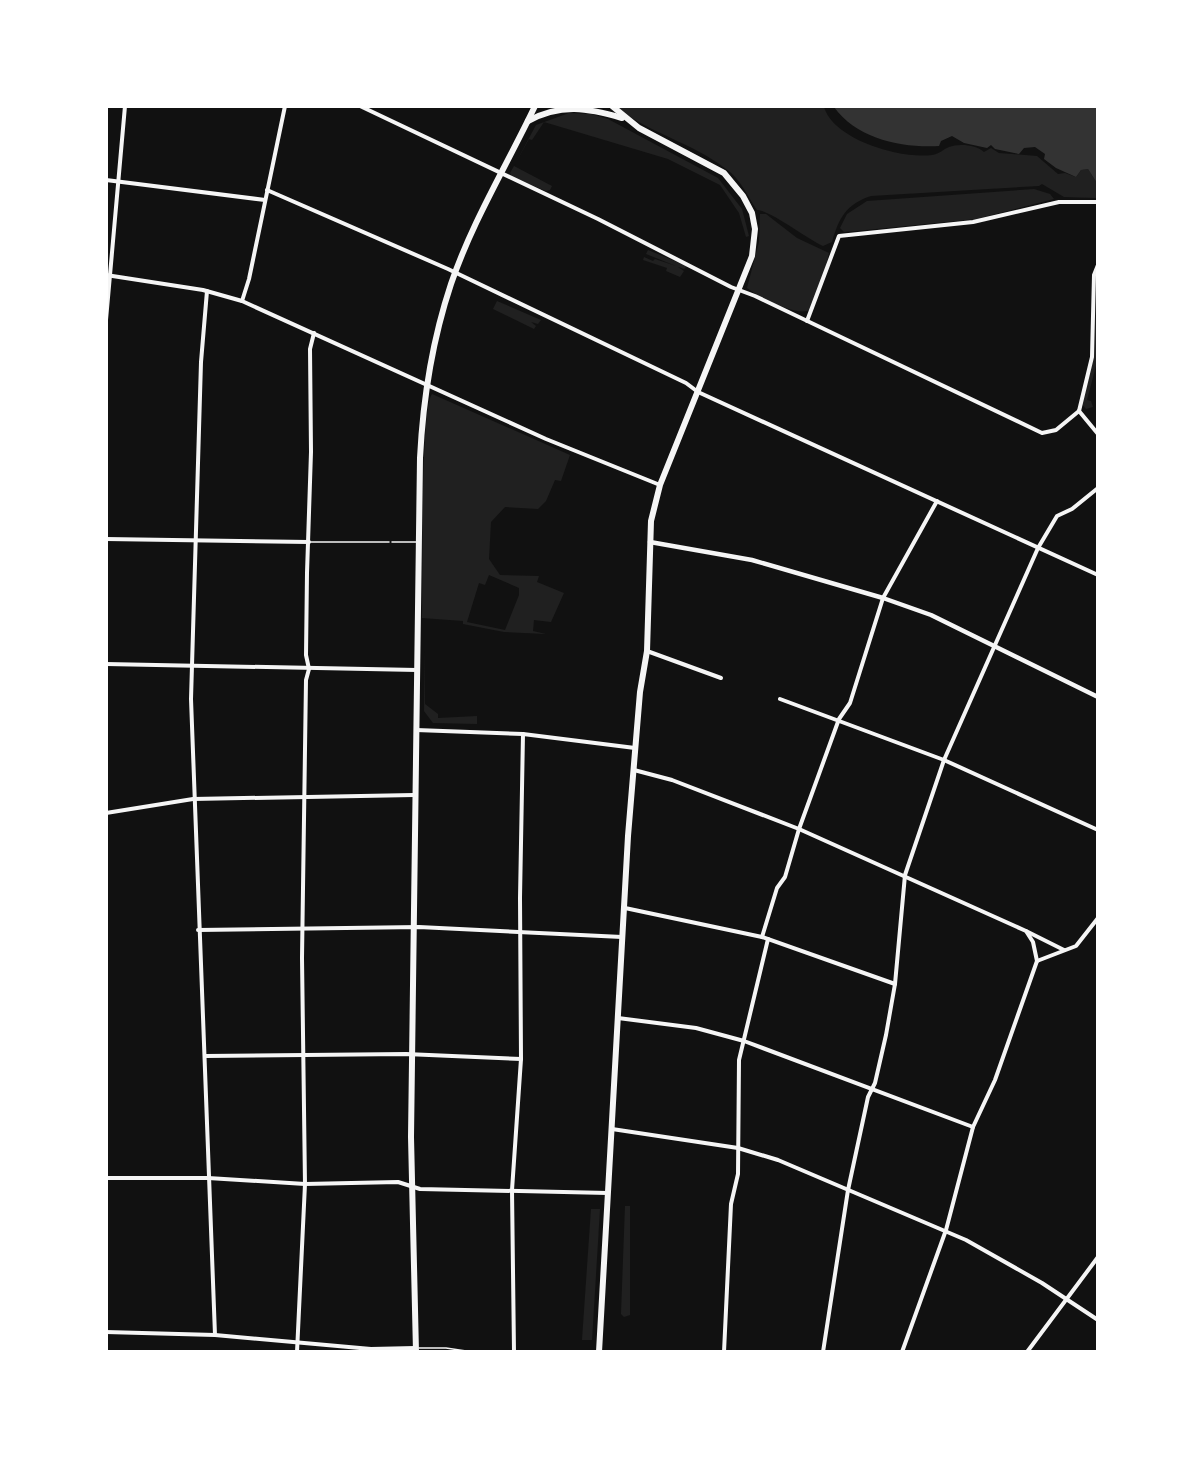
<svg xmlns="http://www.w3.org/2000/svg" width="1204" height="1458" viewBox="0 0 1204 1458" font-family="Commissioner,sans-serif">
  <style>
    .green { fill: #202020; fill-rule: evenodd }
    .water { fill: #333 }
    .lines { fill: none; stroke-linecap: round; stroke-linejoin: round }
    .service { stroke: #f5f5f5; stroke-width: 1.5 }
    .minor { stroke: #f5f5f5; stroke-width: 4 }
    .tertiary { stroke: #f5f5f5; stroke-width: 4.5 }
    .trunk { stroke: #f5f5f5; stroke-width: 6 }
  </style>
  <rect width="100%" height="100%" fill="#111"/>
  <!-- green -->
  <g class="green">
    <path d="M616,107H824C834,140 900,159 932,155C940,154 943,149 949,147C959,143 977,145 984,152L991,148L999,153L1037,156L1058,174L1065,173L1076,177L1081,170L1088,169L1097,183V198L1064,197L1042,184L1039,186L871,196C846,204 839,218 832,242L823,246C806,238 770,210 757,210C747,196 741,179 726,169C693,143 649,133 616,107Z"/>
    <polygon points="569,113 591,114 608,119 718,178 742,209 749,236 746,237 739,213 720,185 668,159 544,122 532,140 529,139 514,166 552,186 550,190 546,191 512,177 510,173 514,166 536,125"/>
    <polygon points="1034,189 1050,194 1054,199 976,219 856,231 844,232 840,228 847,214 867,201"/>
    <path d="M760,214H766L797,238L829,253L823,279L810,310C797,317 758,297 747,288L759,242Z"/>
    <polygon points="648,250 687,266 684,269 678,267 684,271 680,277 666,271 667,268 643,260 644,257 653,261 655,259 676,266 646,254"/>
    <polygon points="1097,271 1097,362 1087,400 1091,401 1093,407 1086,409 1082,404 1094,357"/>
    <polygon points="497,301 541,320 538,324 531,322 536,326 534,329 493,309"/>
    <path d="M432,394L570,455L561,481L555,480L546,501L538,509L505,507L491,522L489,559L500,575L539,576L537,582L564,593L551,622L534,620L533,631L546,634L504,632L468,625L463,624V621L422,618C423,587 420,408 432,394ZM489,575L519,588V595L505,630L467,622L479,583L485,585Z"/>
    <polygon points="425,651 425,704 438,714 438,718 477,716 477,724 433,723 424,711"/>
    <polygon points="625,1206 630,1206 630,1315 624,1317 621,1314"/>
    <polygon points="591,1209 600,1209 592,1340 582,1340"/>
  </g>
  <!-- water -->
  <path class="water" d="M834,107H1097V183L1088,169L1081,170L1076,177L1056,168L1044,159L1045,154L1035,147L1024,148L1019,154L995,149L991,145L987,148L964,143L952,136L941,141L939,146C901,148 857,139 834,107Z"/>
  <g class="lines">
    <!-- service -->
    <g class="service">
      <polyline points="310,542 389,542"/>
      <polyline points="392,542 418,542"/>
      <polyline points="419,1348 446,1348 473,1352"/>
    </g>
    <!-- minor -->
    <g class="minor">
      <polyline points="360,106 598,219 731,287 755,296 1042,433 1056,430 1079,411"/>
      <polyline points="106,180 265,200"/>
      <polyline points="267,190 448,269 686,383 698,392 1098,575"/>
      <polyline points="106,275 203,290 242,301 546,439 660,485"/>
      <polyline points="207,291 201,362 191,699 215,1335"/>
      <polyline points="242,301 249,279 285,106"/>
      <polyline points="106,320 125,106"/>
      <polyline points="807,321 839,236 973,222 1059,202 1098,202"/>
      <polyline points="1079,411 1092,357 1094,275 1098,265"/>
      <polyline points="1079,411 1098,434"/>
      <polyline points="106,539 309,542"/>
      <polyline points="647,651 721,678"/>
      <polyline points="106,664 417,670"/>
      <polyline points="780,699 944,760 1098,830"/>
      <polyline points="416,730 523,734 635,748"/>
      <polyline points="634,770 672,780 799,829 1026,931 1033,942 1037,961"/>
      <polyline points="106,813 193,799 414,795"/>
      <polyline points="625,908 762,937 895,984"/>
      <polyline points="198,930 419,927 622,937"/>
      <polyline points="1026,931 1064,950"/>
      <polyline points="762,937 777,888 785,877 799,829 839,719 850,703 883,598 937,501"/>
      <polyline points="618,1018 696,1028 744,1041 973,1127"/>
      <polyline points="205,1056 406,1054 521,1059"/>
      <polyline points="612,1129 738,1148 778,1160 966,1240 1042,1283 1098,1320"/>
      <polyline points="106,1178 208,1178 305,1184 398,1182 420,1189 608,1193"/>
      <polyline points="106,1332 215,1335 371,1349 415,1348"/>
      <polyline points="297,1352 305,1184 302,958 306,680 309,669 306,655 307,573 311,452 310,349 314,333"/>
      <polyline points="514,1352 512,1190 521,1059 520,898 523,734"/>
      <polyline points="724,1352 731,1204 738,1174 739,1060 768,939"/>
      <polyline points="823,1352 848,1190 868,1097 875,1083 886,1035 895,984 905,875 944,760 1038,548 1057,516 1072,509 1098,488"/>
      <polyline points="902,1352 946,1230 973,1127 995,1080 1037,961 1076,946 1098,918"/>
      <polyline points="1027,1352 1098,1257"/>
    </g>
    <!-- tertiary -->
    <polyline class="tertiary" points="650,542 752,560 883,598 931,615 1098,697"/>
    <!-- trunk -->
    <g class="trunk">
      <path d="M528,121C561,103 588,108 622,118"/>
      <path d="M416,1352L411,1137L420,458C423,399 432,341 451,284C472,222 507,165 535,106"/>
      <polyline points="599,1352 628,836 640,692 647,651 651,521 660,485 752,256 755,229 752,213 743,196 724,173 639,128 612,106"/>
    </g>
  </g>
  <!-- border -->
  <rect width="1204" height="1458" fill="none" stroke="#ffffff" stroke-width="216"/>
</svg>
